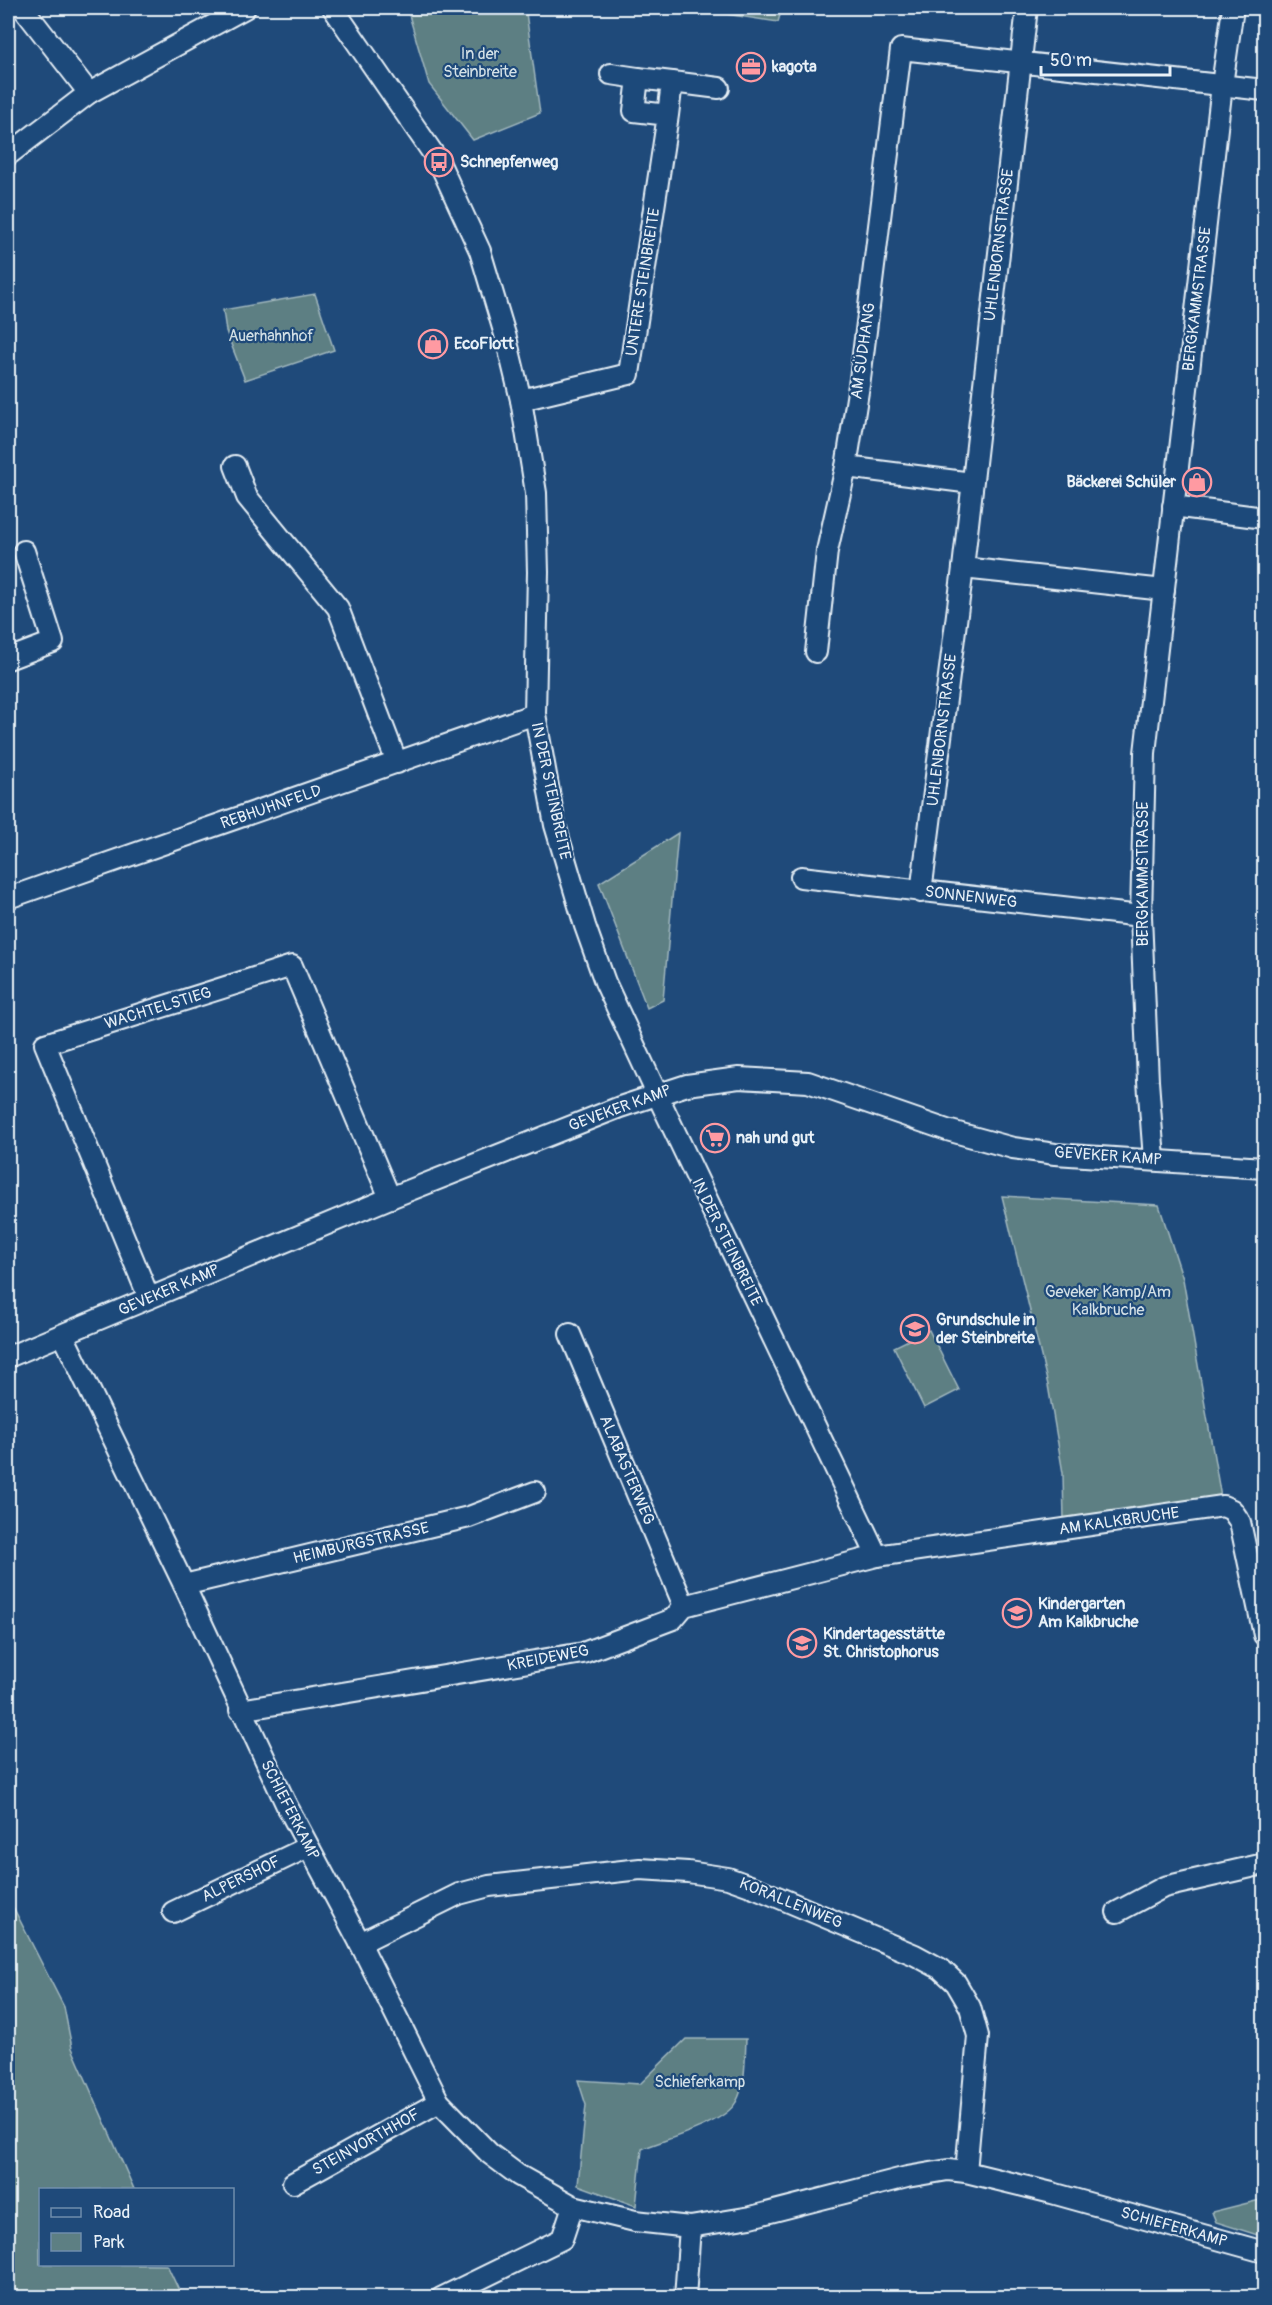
<svg xmlns="http://www.w3.org/2000/svg" width="1272" height="2305" viewBox="0 0 1272 2305" font-family="Pangolin,sans-serif">
  <style>
    .green { fill: #5d7f83; stroke: #a2b8be; stroke-width: 1.5 }
    .lines { fill: none; stroke-linecap: round; stroke-linejoin: round }
    .minor-casing { stroke: #e8f1f8; stroke-width: 24 }
    .minor { stroke: #1f4a7a; stroke-width: 20 }
    .labels { text-anchor: middle; dominant-baseline: central; stroke-width: 4.5; stroke-linejoin: round; paint-order: stroke }
    .park-label { font-size: 16px; fill: #d3e0e6; stroke: #1f4a7a }
    .poi-label { font-size: 16px; font-weight: bold; fill: #e8f1f8; stroke: #1f4a7a; text-anchor: start }
    .street-label { font-size: 16px; fill: #e8f1f8; stroke: #1f4a7a }
  </style>
  <rect width="100%" height="100%" fill="#1f4a7a"/>
  <filter id="ink" filterUnits="userSpaceOnUse"><feTurbulence type="fractalNoise" baseFrequency=".0167" numOctaves="2"/><feDisplacementMap in="SourceGraphic" scale="12" xChannelSelector="R" yChannelSelector="G"/><feConvolveMatrix kernelMatrix="1 2 1 2 8 2 1 2 1" color-interpolation-filters="sRGB"/></filter>
  <g filter="url(#ink)">
    <!-- green -->
    <g class="green">
      <polygon points="407,8 487,8 526,13 540,113 473,140 429,84"/>
      <polygon points="687,8 782,8 778,22"/>
      <polygon points="315,294 334,350 245,380 226,331 223,310"/>
      <polygon points="678,833 663,1000 647,1008 599,883"/>
      <polygon points="1002,1196 1159,1205 1183,1279 1222,1503 1064,1521 1063,1473 1048,1385"/>
      <polygon points="929,1330 959,1390 924,1408 894,1347"/>
      <polygon points="8,1897 64,2007 72,2048 134,2189 40,2190 40,2264 167,2265 182,2297 8,2297"/>
      <path d="M686,2039H746C745,2058 746,2085 736,2102C724,2124 666,2139 642,2149L636,2206L578,2185L586,2105L578,2080L640,2084Z"/>
      <polygon points="1264,2199 1264,2237 1216,2222 1212,2212"/>
    </g>
    <g class="lines">
      <!-- minor casing -->
      <g class="minor-casing">
        <g id="minor">
          <polyline points="23,8 89,93"/>
          <polyline points="333,8 439,162 480,251 506,338 521,400 536,493 538,572 535,714 555,825 585,926 605,982 664,1109 877,1556"/>
          <polyline points="611,74 638,78"/>
          <polyline points="672,82 719,88"/>
          <polyline points="8,155 89,93 245,8"/>
          <polyline points="521,400 629,374 668,115 672,82 638,78 634,111 668,115"/>
          <polyline points="235,466 247,497 338,608 397,763"/>
          <polyline points="846,467 972,483"/>
          <polyline points="1173,506 1264,518"/>
          <polyline points="963,568 1164,590"/>
          <polyline points="816,652 827,551 846,467 860,379 901,49 1264,90"/>
          <polyline points="8,659 53,642 24,551"/>
          <polyline points="801,877 1141,916"/>
          <polyline points="921,892 963,568 1027,8"/>
          <polyline points="8,898 535,714"/>
          <polyline points="1154,1159 1148,1081 1141,916 1145,753 1222,85 1233,8"/>
          <polyline points="149,1298 45,1044 292,966 390,1198"/>
          <polyline points="570,1334 684,1606"/>
          <polyline points="63,1335 184,1585 286,1804 360,1943 439,2102 490,2154 518,2175 573,2206 635,2221 690,2227 751,2217 907,2177 948,2170 966,2172 1052,2193 1264,2252"/>
          <polyline points="8,1357 390,1198 620,1107 687,1085 739,1078 808,1082 947,1130 1013,1148 1055,1154 1264,1168"/>
          <polyline points="184,1585 469,1517 535,1492"/>
          <polyline points="240,1710 583,1653 673,1619 684,1606 877,1556 1223,1506 1232,1510 1240,1522 1264,1635"/>
          <polyline points="173,1912 308,1847"/>
          <polyline points="1117,1912 1164,1887 1264,1864"/>
          <polyline points="360,1943 459,1894 489,1886 640,1869 688,1872 728,1878 756,1888 915,1955 941,1969 956,1983 970,2007 978,2036 966,2172"/>
          <polyline points="293,2183 439,2102"/>
          <polyline points="441,2298 562,2239 573,2206"/>
          <polyline points="685,2298 690,2227"/>
        </g>
      </g>
      <!-- minor -->
      <use href="#minor" class="minor"/>
    </g>
  </g>
  <!-- icons -->
  <defs>
    <g id="office-ring" transform="scale(1.5)"><circle r="9.5" fill="#1f4a7a" stroke="#ff9aa2" stroke-width="1.5"/><path d="M-6-3h4V-5.5h4V-3h4V5H-6ZM-1-4.5V-3h2v-1.5ZM-6 0V1H6V0Z" fill="#ff9aa2"/></g>
    <g id="bus-ring" transform="scale(1.5)"><circle r="9.5" fill="#1f4a7a" stroke="#ff9aa2" stroke-width="1.5"/><path d="M-5-6H5V4H4V6H2V4H-2V6H-4V4H-5ZM-3.5-4V0h7V-4ZM-3.5 1.2v1.5H-2V1.2ZM2 1.2v1.5H3.5V1.2Z" fill="#ff9aa2"/></g>
    <g id="shop-ring" transform="scale(1.5)"><circle r="9.5" fill="#1f4a7a" stroke="#ff9aa2" stroke-width="1.5"/><path d="M-5-2.5h2.3a2.7 3.5 0 0 1 5.4 0H5L5.5 6h-11ZM-1.5-2.5h3a1.5 2.3 0 0 0-3 0Z" fill="#ff9aa2"/></g>
    <g id="supermarket-ring" transform="scale(1.5)"><circle r="9.5" fill="#1f4a7a" stroke="#ff9aa2" stroke-width="1.5"/><path d="M-6-5.5h2.5l.6 2H6L4.5 2H-2.5L-4.4-4H-6ZM-1.5 3.2a1.3 1.3 0 1 0 .1 0ZM3 3.2a1.3 1.3 0 1 0 .1 0Z" fill="#ff9aa2"/></g>
    <g id="school-ring" transform="scale(1.5)"><circle r="9.5" fill="#1f4a7a" stroke="#ff9aa2" stroke-width="1.5"/><path d="M0-5L7-2L0 1L-7-2ZM-4 1L0 2.5L4 1V4Q0 6-4 4Z" fill="#ff9aa2"/></g>
  </defs>
  <g fill-rule="evenodd">
    <use href="#office-ring" x="751" y="67"/>
    <use href="#bus-ring" x="439" y="162"/>
    <use href="#shop-ring" x="433" y="344"/>
    <use href="#shop-ring" x="1197" y="482"/>
    <use href="#supermarket-ring" x="715" y="1138"/>
    <use href="#school-ring" x="915" y="1329"/>
    <use href="#school-ring" x="1017" y="1613"/>
    <use href="#school-ring" x="802" y="1643"/>
  </g>
  <g class="labels">
    <!-- park labels -->
    <g class="park-label">
      <text x="480" y="54">In der<tspan x="480" dy="18">Steinbreite</tspan></text>
      <text x="271" y="336">Auerhahnhof</text>
      <text x="1108" y="1292">Geveker Kamp/Am<tspan x="1108" dy="18">Kalkbruche</tspan></text>
      <text x="700" y="2082">Schieferkamp</text>
    </g>
    <!-- poi labels -->
    <g class="poi-label">
      <text x="772" y="67">kagota</text>
      <text x="460" y="162">Schnepfenweg</text>
      <text x="454" y="344">EcoFlott</text>
      <text x="1176" y="482" text-anchor="end">Bäckerei Schüler</text>
      <text x="736" y="1138">nah und gut</text>
      <text x="936" y="1320">Grundschule in<tspan x="936" dy="18">der Steinbreite</tspan></text>
      <text x="1038" y="1604">Kindergarten<tspan x="1038" dy="18">Am Kalkbruche</tspan></text>
      <text x="823" y="1634">Kindertagesstätte<tspan x="823" dy="18">St. Christophorus</tspan></text>
    </g>
    <!-- street labels -->
    <g class="street-label">
      <text transform="translate(999 245) rotate(-83)">UHLENBORNSTRASSE</text>
      <text transform="translate(643 282) rotate(-81)">UNTERE STEINBREITE</text>
      <text transform="translate(1197 299) rotate(-83)">BERGKAMMSTRASSE</text>
      <text transform="translate(863 351) rotate(-82)">AM SÜDHANG</text>
      <text transform="translate(942 730) rotate(-83)">UHLENBORNSTRASSE</text>
      <text transform="translate(551 791) rotate(78)">IN DER STEINBREITE</text>
      <text transform="translate(271 807) rotate(-19)">REBHUHNFELD</text>
      <text transform="translate(1143 874) rotate(-90)">BERGKAMMSTRASSE</text>
      <text transform="translate(971 897) rotate(7)">SONNENWEG</text>
      <text transform="translate(158 1008) rotate(-17)">WACHTELSTIEG</text>
      <text transform="translate(620 1108) rotate(-20)">GEVEKER KAMP</text>
      <text transform="translate(1108 1156) rotate(4)">GEVEKER KAMP</text>
      <text transform="translate(727 1242) rotate(64)">IN DER STEINBREITE</text>
      <text transform="translate(169 1290) rotate(-23)">GEVEKER KAMP</text>
      <text transform="translate(627 1470) rotate(67)">ALABASTERWEG</text>
      <text transform="translate(1119 1521) rotate(-8)">AM KALKBRUCHE</text>
      <text transform="translate(361 1543) rotate(-13)">HEIMBURGSTRASSE</text>
      <text transform="translate(548 1658) rotate(-11)">KREIDEWEG</text>
      <text transform="translate(290 1810) rotate(63)">SCHIEFERKAMP</text>
      <text transform="translate(241 1879) rotate(-26)">ALPERSHOF</text>
      <text transform="translate(791 1903) rotate(22)">KORALLENWEG</text>
      <text transform="translate(366 2142) rotate(-29)">STEINVORTHHOF</text>
      <text transform="translate(1174 2227) rotate(16)">SCHIEFERKAMP</text>
    </g>
  </g>
  <!-- margin -->
  <rect width="1272" height="2305" fill="none" stroke="#1f4a7a" stroke-width="30"/>
  <rect x="15" y="15" width="1242" height="2275" fill="none" stroke="#e8f1f8" stroke-width="2" filter="url(#ink)"/>
  <!-- legend -->
  <rect x="39" y="2188" width="195" height="78" fill="#1f4a7a" stroke="#6f8dac" stroke-width="1.5"/>
  <rect x="51" y="2208" width="30" height="9" fill="#1f4a7a" stroke="#6f8dac" stroke-width="1.5"/>
  <text x="93" y="2218" font-size="18" fill="#e8f1f8">Road</text>
  <rect x="51" y="2233" width="30" height="18" fill="#5d7f83" stroke="#6f8dac" stroke-width="1.5"/>
  <text x="93" y="2248" font-size="18" fill="#e8f1f8">Park</text>
  <!-- scale -->
  <path d="M1041 66v9h129v-9" fill="none" stroke="#e8f1f8" stroke-width="3"/>
  <text x="1050" y="66" font-size="18" fill="#e8f1f8" stroke="#1f4a7a" stroke-width="4.5" paint-order="stroke">50 m</text>
</svg>
